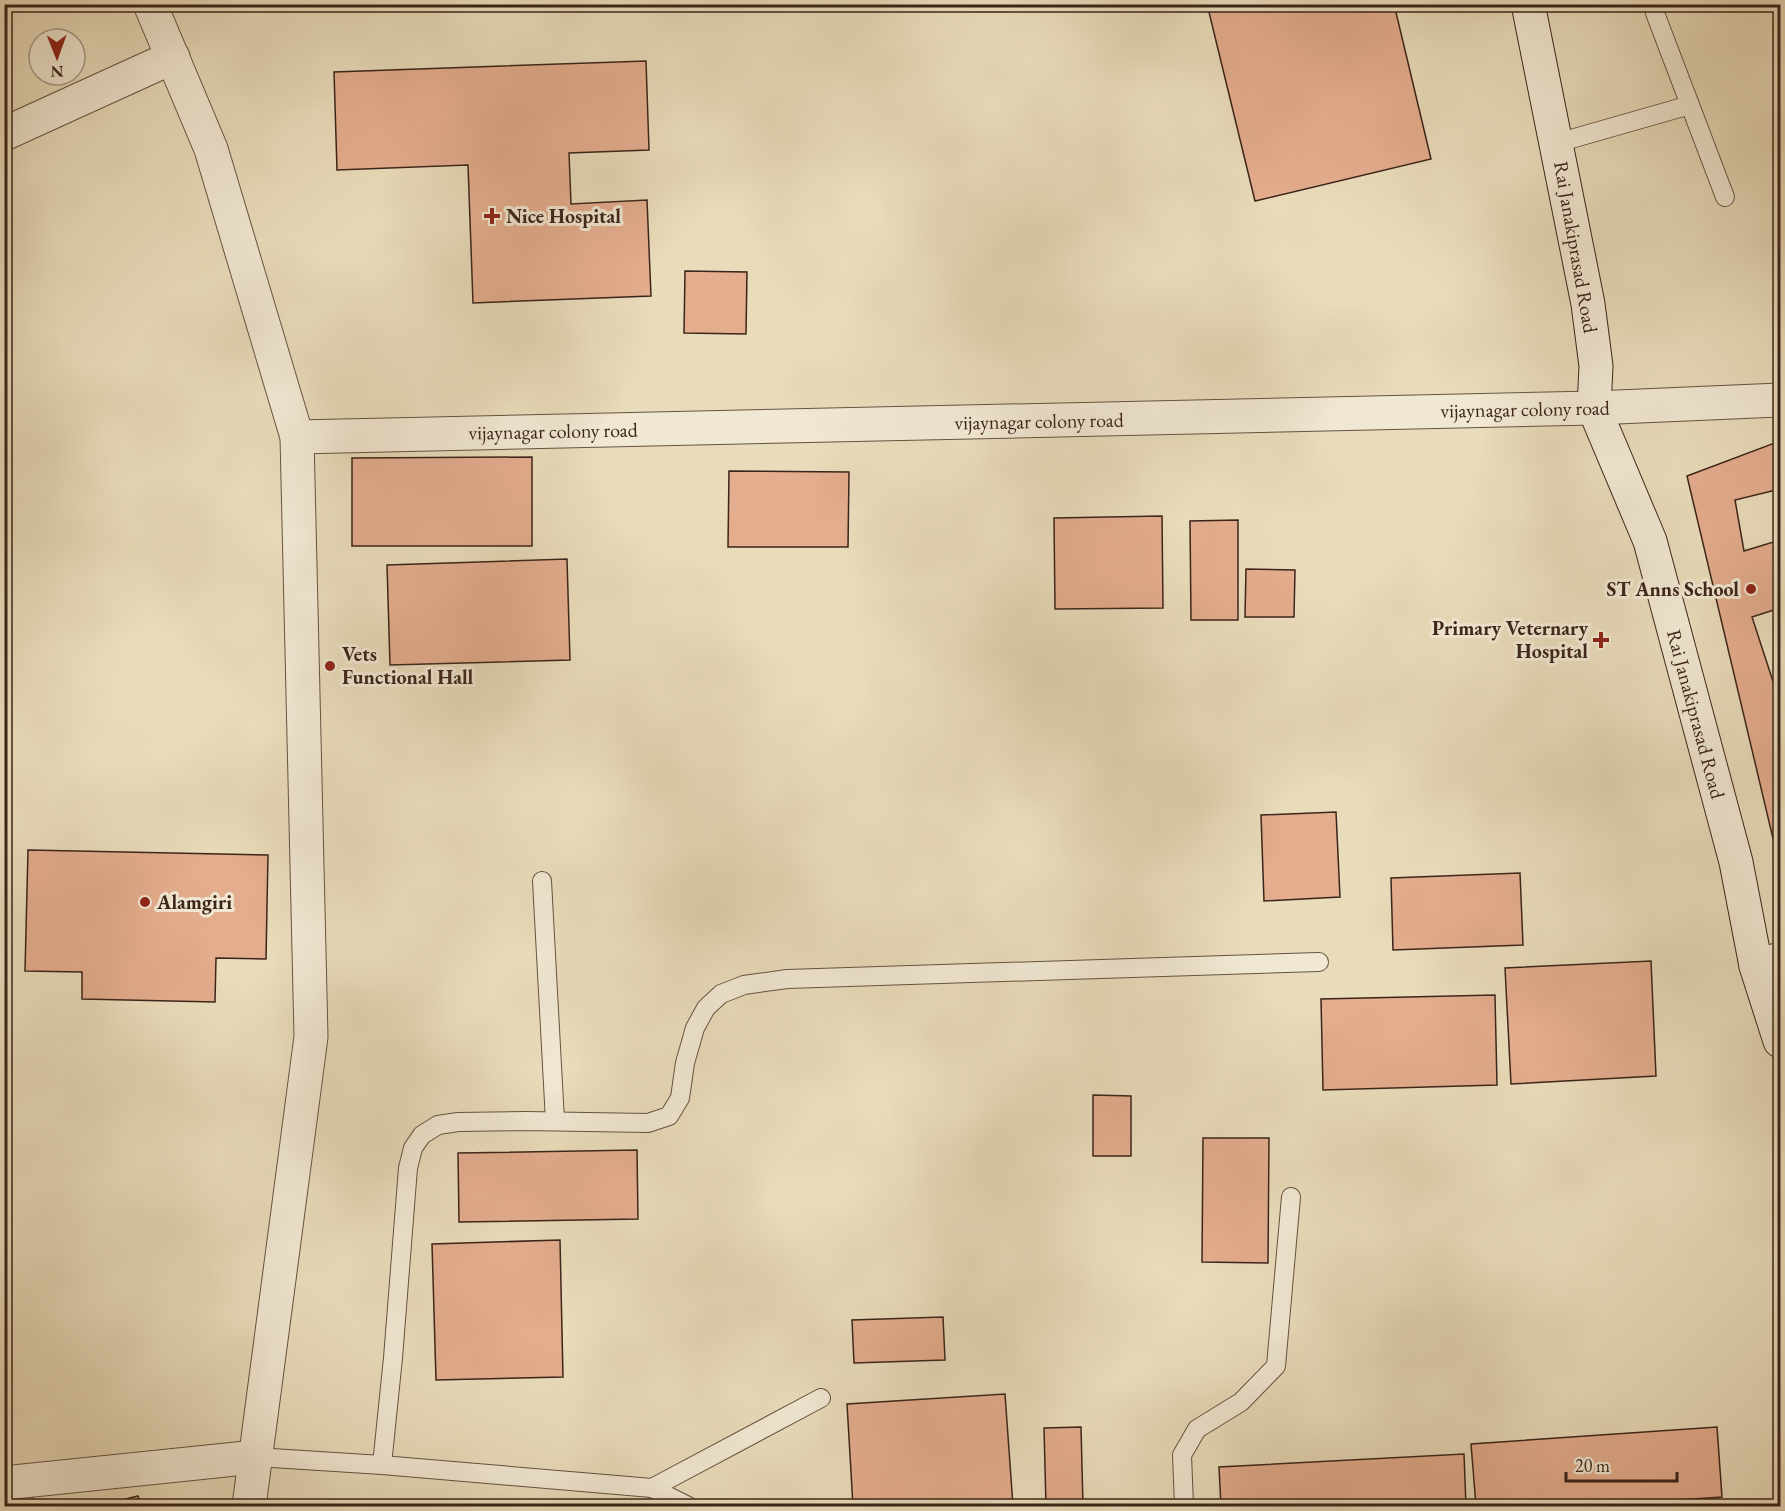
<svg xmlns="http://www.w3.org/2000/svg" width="1785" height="1511" viewBox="0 0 1785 1511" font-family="'EB Garamond',serif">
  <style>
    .building { fill: #e4ad8e; stroke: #3b241a; stroke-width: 1.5 }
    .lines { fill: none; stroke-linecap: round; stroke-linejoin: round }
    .lane-casing { stroke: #665242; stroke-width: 20 }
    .street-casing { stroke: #665242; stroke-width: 35 }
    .secondary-casing { stroke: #3b241a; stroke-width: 35 }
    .lane { stroke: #f1e8d3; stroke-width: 18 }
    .street { stroke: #f1e8d3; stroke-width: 33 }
    .secondary { stroke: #f1e8d3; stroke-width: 33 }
    .poi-dot { fill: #8f2418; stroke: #f1e8d3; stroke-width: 2 }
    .labels { text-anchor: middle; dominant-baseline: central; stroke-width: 6; stroke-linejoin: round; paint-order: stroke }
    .poi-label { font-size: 20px; font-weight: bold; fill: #3b241a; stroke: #f1e8d3; text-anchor: start }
    .street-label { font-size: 20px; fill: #3b241a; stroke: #f1e8d3 }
  </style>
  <rect width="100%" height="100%" fill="#e9dcbb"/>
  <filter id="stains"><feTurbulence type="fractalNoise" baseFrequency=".00333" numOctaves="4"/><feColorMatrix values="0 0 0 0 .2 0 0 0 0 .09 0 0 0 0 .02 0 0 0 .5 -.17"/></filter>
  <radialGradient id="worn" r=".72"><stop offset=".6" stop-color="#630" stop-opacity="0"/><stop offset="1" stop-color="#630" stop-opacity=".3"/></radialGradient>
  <!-- building -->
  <g class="building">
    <polygon points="1207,4 1394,4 1431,159 1255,201"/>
    <polygon points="646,61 649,150 569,153 571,204 647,200 651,296 473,303 468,165 337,170 334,72"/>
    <polygon points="685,271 747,272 746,334 684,333"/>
    <polygon points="1780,441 1780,489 1735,500 1744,551 1780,540 1780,608 1752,617 1780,703 1780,868 1687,476"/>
    <polygon points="532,457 532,546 352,546 352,458"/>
    <polygon points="729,471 849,472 848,547 728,547"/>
    <polygon points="1162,516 1163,608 1055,609 1054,518"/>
    <polygon points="1238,520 1238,620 1191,620 1190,521"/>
    <polygon points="567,559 570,660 390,665 387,565"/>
    <polygon points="1246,569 1295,570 1294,617 1245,617"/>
    <polygon points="1336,812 1340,897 1264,901 1261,815"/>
    <polygon points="28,850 268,855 266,959 216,958 215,1002 82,999 82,972 25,971"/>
    <polygon points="1520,873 1523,945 1393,950 1391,878"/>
    <polygon points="1651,961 1656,1076 1511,1084 1505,968"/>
    <polygon points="1495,995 1497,1085 1323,1090 1321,999"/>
    <polygon points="1093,1095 1131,1096 1131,1156 1093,1156"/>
    <polygon points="1203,1138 1269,1138 1268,1263 1202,1262"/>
    <polygon points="637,1150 638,1219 459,1222 458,1153"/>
    <polygon points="560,1240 563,1377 436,1380 432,1244"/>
    <polygon points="943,1317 945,1360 854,1363 852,1320"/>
    <polygon points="1005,1394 1013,1506 853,1506 847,1404"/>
    <polygon points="1081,1427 1083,1506 1046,1506 1044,1428"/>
    <polygon points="1717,1427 1722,1497 1588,1506 1476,1506 1471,1444"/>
    <polygon points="1464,1454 1466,1506 1221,1506 1219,1467"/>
    <polygon points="32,1496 35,1506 4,1506 4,1503"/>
    <polygon points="138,1496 141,1506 97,1506"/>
  </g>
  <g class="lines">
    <!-- lane casing -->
    <g class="lane-casing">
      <g id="lane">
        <polyline points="1655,13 1725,197"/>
        <polyline points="1557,143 1690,105"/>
        <polyline points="542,881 555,1121"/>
        <polyline points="256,1457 382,1465 652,1488 821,1398"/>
        <polyline points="382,1465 393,1358 408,1168 413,1148 422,1135 438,1125 458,1122 526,1121 648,1123 669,1116 680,1098 685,1063 695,1028 706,1008 721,994 744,985 787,979 1319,962"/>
        <polyline points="652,1488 688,1506"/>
        <polyline points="1184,1506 1182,1455 1197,1429 1241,1402 1276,1366 1291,1197"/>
      </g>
    </g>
    <!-- street casing -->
    <g class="street-casing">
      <g id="street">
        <polyline points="150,4 211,149 297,437 311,1037 249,1506"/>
        <polyline points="4,134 173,57"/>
        <polyline points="297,437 1594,408 1780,400"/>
        <polyline points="1756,966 1780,959"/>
        <polyline points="4,1483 256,1457"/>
      </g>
    </g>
    <!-- secondary casing -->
    <g class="secondary-casing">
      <polyline id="secondary" points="1528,4 1588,304 1596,366 1594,408 1650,541 1736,862 1756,966 1780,1041"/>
    </g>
    <!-- lane -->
    <use href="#lane" class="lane"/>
    <!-- street -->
    <use href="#street" class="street"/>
    <!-- secondary -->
    <use href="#secondary" class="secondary"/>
  </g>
  <!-- markers -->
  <g class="poi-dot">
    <path d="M489 207h6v6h6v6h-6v6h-6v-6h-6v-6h6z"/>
    <circle cx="1751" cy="589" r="6"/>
    <path d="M1598 631h6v6h6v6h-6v6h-6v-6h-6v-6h6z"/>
    <circle cx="330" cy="666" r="6"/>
    <circle cx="145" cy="902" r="6"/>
  </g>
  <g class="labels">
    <!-- poi labels -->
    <g class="poi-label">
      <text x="506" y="216">Nice Hospital</text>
      <text x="1739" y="589" text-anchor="end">ST Anns School</text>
      <text x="1588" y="628" text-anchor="end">Primary Veternary<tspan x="1588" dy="23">Hospital</tspan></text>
      <text x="342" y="654">Vets<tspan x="342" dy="23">Functional Hall</tspan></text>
      <text x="157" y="902">Alamgiri</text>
    </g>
    <!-- street labels -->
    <g class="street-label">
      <text transform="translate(1576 247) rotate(80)">Rai Janakiprasad Road</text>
      <text transform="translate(1525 409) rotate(-1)">vijaynagar colony road</text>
      <text transform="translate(1039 421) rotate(-1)">vijaynagar colony road</text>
      <text transform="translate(553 431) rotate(-1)">vijaynagar colony road</text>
      <text transform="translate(1696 714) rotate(75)">Rai Janakiprasad Road</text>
    </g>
  </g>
  <!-- margin -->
  <rect width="1785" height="1511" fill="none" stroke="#e9dcbb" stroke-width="24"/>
  <rect x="6" y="6" width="1773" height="1499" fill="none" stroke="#3b241a" stroke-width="3"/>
  <rect x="12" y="12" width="1761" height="1487" fill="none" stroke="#3b241a" stroke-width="1.5"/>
  <!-- north arrow -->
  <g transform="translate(57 57) rotate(179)"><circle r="28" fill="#f1e8d3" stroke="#a89a89" stroke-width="1.5"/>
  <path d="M0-4.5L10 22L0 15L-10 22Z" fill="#8f2418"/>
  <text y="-9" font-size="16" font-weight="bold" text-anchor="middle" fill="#3b241a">N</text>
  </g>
  <!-- scale -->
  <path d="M1566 1472v9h111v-9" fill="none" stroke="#3b241a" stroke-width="3"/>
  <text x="1575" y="1472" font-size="18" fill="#3b241a" stroke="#f1e8d3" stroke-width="4.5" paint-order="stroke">20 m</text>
  <rect width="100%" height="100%" filter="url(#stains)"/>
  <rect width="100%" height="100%" fill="url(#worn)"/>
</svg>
